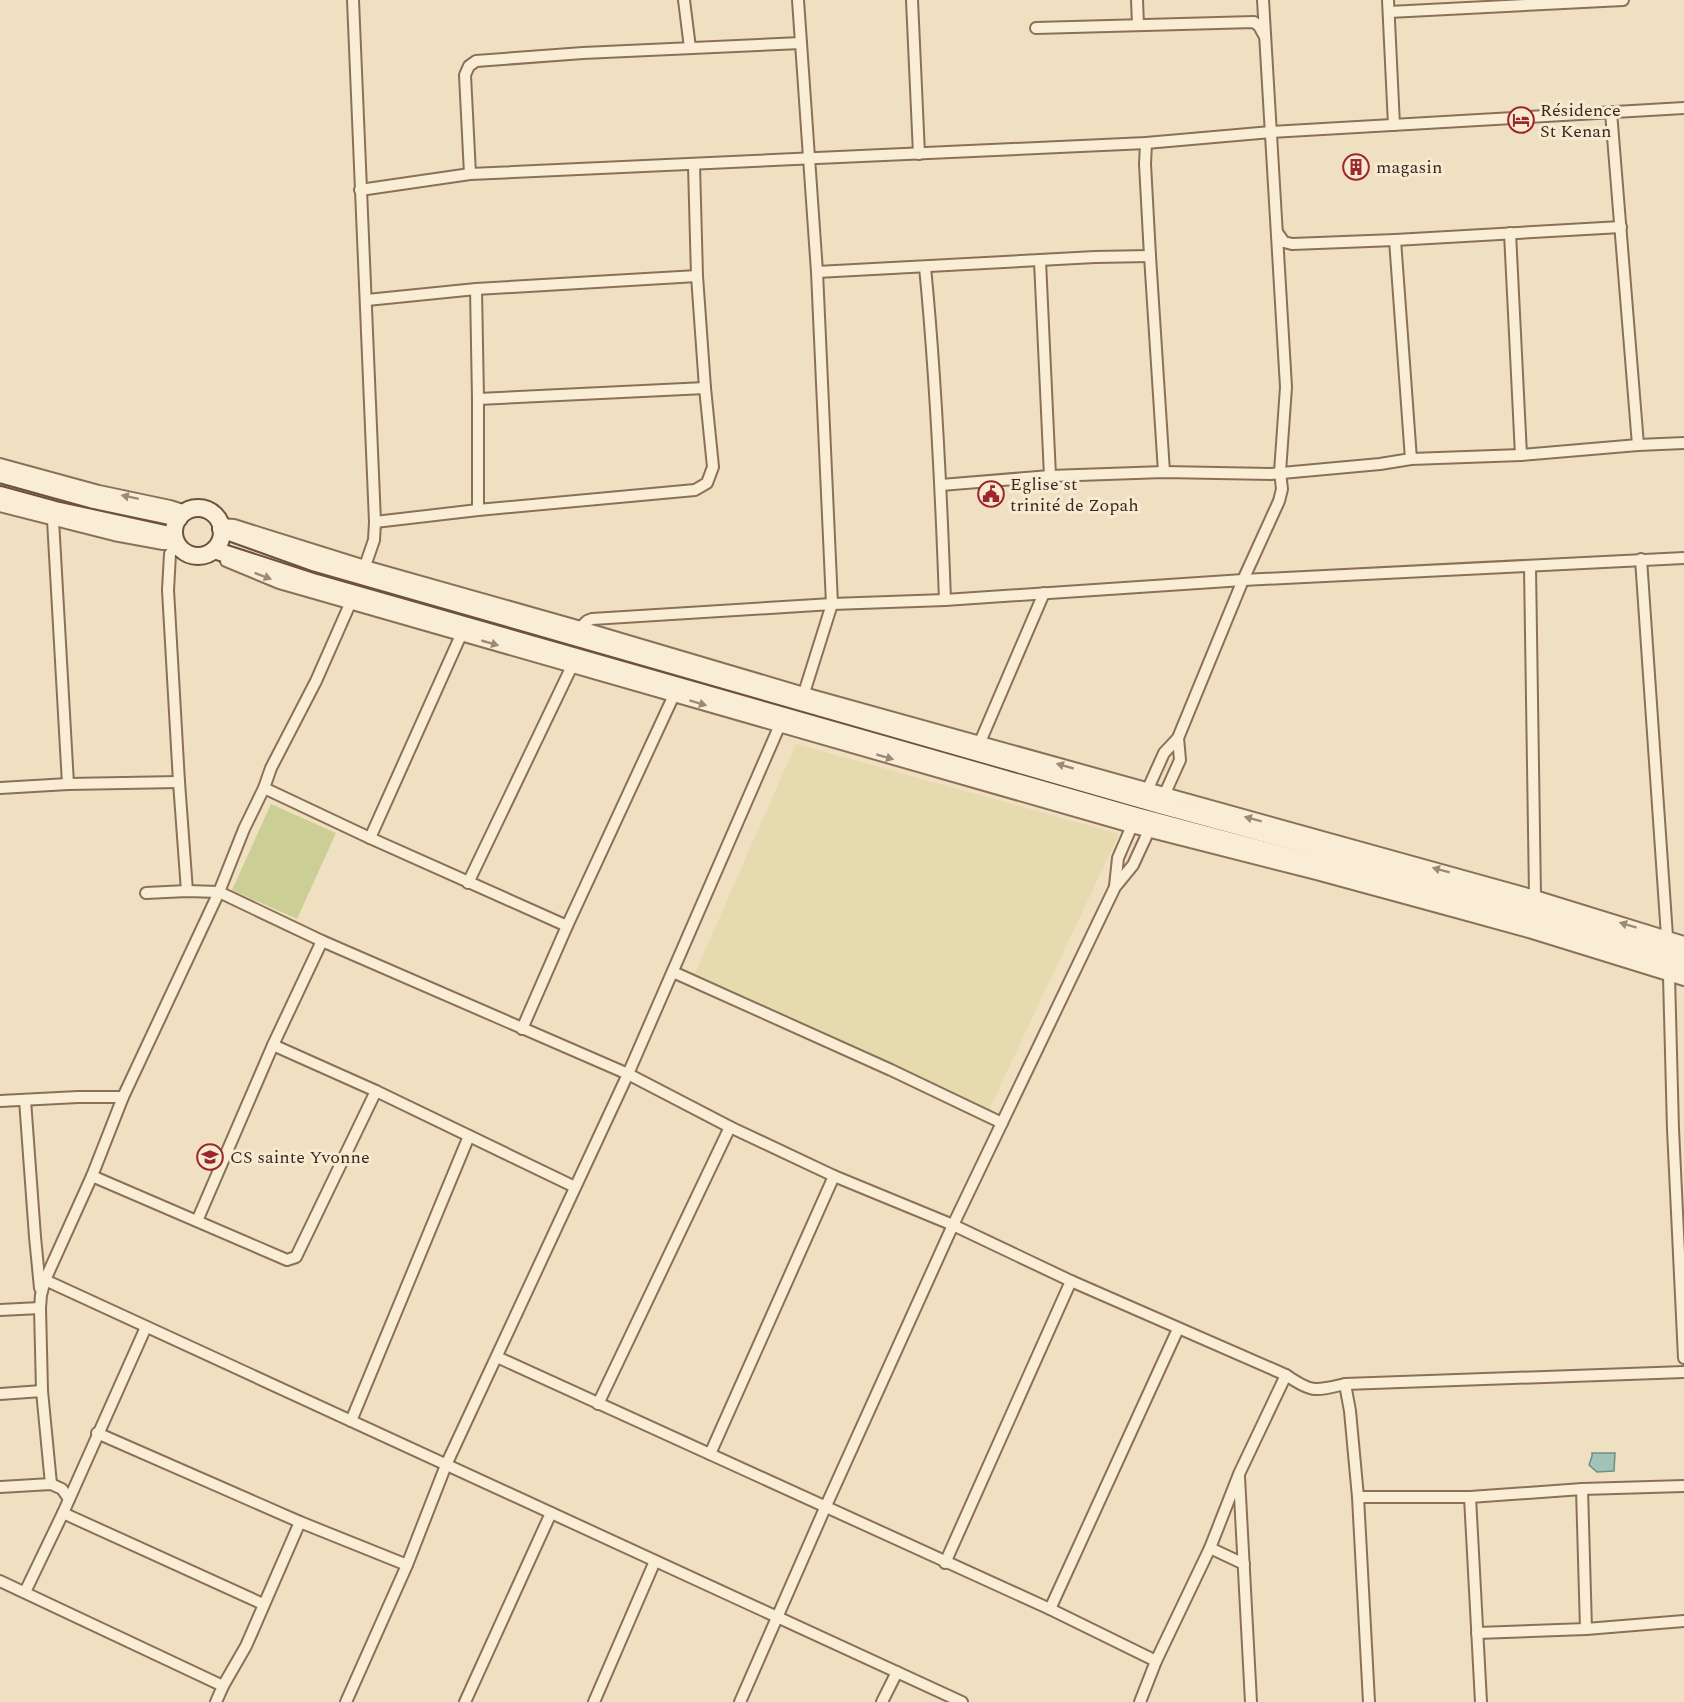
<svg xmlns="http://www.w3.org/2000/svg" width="1684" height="1702" viewBox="0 0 1684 1702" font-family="Spectral,serif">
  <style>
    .farmland { fill: #e6daaf }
    .green { fill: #cbcf95 }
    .water { fill: #a4c2b8; stroke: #6b9185; stroke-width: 1.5 }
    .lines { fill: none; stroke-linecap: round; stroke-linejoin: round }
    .street-casing { stroke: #8b7058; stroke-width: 14 }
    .secondary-casing { stroke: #6d513b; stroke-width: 20 }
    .street { stroke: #faedd5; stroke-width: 10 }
    .secondary { stroke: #faedd5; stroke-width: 16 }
    .oneway { fill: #9a8b79 }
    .labels { text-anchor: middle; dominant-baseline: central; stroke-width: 6; stroke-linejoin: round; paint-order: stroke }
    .poi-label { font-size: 18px; fill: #3a291d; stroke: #f7ead2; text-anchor: start }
  </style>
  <rect width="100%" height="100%" fill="#f0e0c2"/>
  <!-- farmland -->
  <polygon class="farmland" points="796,744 1119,834 987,1114 692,980"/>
  <!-- green -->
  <polygon class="green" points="271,804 336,833 297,919 232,890"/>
  <!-- water -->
  <polygon class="water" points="1592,1453 1615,1453 1614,1471 1597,1472 1589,1465 1592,1456"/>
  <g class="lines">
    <!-- street casing -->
    <g class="street-casing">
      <g id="street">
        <path d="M353,0C361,174 369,348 375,522L374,540L365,566"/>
        <polyline points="684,0 690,48"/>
        <polyline points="798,0 817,272 832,604 804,693"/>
        <polyline points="912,0 919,154"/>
        <polyline points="1137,0 1138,25"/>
        <polyline points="1388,0 1394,125"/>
        <polyline points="1389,12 1623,0"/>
        <polyline points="1036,28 1254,22 1259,26 1264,35"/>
        <polyline points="1611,112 1638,445"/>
        <polyline points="1146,143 1145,164 1150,256 1164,472"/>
        <polyline points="470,174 465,75 469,66 476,61 583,53 801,43"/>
        <polyline points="360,190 470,174 1146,143 1271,132 1684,108"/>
        <polyline points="1277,232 1284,242 1292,244 1395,240 1621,227"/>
        <polyline points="1510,233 1521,455"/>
        <polyline points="1395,240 1411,459"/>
        <polyline points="1040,261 1050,476"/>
        <path d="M925,267C936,378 941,489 945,600"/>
        <polyline points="817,272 1095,257 1150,256"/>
        <polyline points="476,289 478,399 478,510"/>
        <polyline points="367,300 476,289 697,276"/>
        <polyline points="478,399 705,388"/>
        <polyline points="0,464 99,491 170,506 186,511"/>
        <polyline points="941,485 1050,476 1164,472 1271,474 1380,464 1411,459 1521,455 1638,445 1684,443"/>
        <polyline points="0,506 114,535 163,544 177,544"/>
        <polyline points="53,520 68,784"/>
        <polyline points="375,522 478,510 695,490 707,483 713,467 705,388 697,276 694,165"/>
        <polyline points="220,524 234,525 365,566 581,627 804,693 1535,896 1684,942"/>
        <polyline points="177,544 170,554 168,590 179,782 187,891"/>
        <polyline points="1641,559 1667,936"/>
        <polyline points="226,561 279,583 1131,827 1316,874 1452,911 1532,933 1684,980"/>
        <polyline points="1530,567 1535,896"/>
        <polyline points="581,627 587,621 592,619 832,604 945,600 1243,580 1684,558"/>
        <polyline points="980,742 1044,593"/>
        <polyline points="0,788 68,784 179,782"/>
        <polyline points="264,788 370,838 567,926"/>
        <polyline points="1146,793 1164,753 1178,738 1243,580 1279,501 1282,489 1280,472 1286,387 1263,0"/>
        <polyline points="1162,800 1180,760 1178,738"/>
        <polyline points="370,838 461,635"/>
        <polyline points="468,883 572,666"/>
        <polyline points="1115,886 1118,858 1134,821"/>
        <path d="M146,893L187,891L219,892L322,941L628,1074L730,1127L834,1176L953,1225L1071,1281L1286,1375C1312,1393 1315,1391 1345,1384L1684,1372"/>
        <polyline points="673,972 891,1070 1002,1123"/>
        <polyline points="1669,976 1673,1129 1684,1358"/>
        <polyline points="522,1029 567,926 674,695"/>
        <polyline points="273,1045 376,1091 575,1187"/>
        <polyline points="25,1100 35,1237 40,1288"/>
        <polyline points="0,1101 78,1097 123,1097"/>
        <polyline points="92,1176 287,1260 296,1257 376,1091"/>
        <polyline points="197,1221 273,1045 322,941"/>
        <polyline points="45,1280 962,1702"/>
        <polyline points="0,1310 40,1308"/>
        <polyline points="497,1357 1050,1609 1156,1661"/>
        <polyline points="1345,1384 1350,1411 1358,1497 1369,1702"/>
        <polyline points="0,1394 42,1391"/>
        <polyline points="598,1404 730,1127"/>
        <polyline points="351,1421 469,1136"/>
        <polyline points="97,1433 300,1522 407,1565"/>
        <polyline points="710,1454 834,1176"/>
        <polyline points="1239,1477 1251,1702"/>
        <polyline points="51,1484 42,1391 40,1308 41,1295 45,1280 92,1176 123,1097 219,892 244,829 264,788 271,768 316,681 350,604"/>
        <polyline points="0,1487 51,1484 62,1489 69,1499"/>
        <polyline points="1582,1489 1586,1629"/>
        <polyline points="1358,1497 1470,1497 1582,1489 1684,1486"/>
        <polyline points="1470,1497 1481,1702"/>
        <polyline points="63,1513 263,1604"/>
        <polyline points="1210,1548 1244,1564"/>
        <polyline points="945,1563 1071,1281"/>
        <polyline points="0,1581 223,1686"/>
        <polyline points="25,1592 63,1513 146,1327"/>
        <polyline points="1050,1609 1178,1329"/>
        <polyline points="1477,1633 1586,1629 1684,1621"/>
        <polyline points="216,1702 223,1686 246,1646 300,1522"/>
        <polyline points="346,1702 407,1565 446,1465 628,1074 779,727"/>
        <polyline points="465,1702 551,1513"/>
        <polyline points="594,1702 655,1561"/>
        <polyline points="740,1702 825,1508 953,1225 1115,887 1133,865 1151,826"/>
        <polyline points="882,1702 897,1672"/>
        <polyline points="1140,1702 1156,1661 1210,1548 1239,1474 1286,1375"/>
      </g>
    </g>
    <!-- secondary casing -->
    <g class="secondary-casing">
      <g id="secondary">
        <polyline points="0,474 94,500 179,518"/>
        <polyline points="0,495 55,510 174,536"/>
        <circle cx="198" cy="532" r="24"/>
        <polyline points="221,529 313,562 1160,805 1525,905 1684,955"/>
        <polyline points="214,550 316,583 1136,816 1430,894 1536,924 1684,971"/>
      </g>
    </g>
    <!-- street -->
    <use href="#street" class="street"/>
    <!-- secondary -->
    <use href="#secondary" class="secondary"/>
  </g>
  <!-- one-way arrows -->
  <defs><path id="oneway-solid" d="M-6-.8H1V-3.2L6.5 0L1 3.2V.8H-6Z" transform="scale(1.5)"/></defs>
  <g class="oneway">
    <use href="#oneway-solid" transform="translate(130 497) rotate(-168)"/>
    <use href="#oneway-solid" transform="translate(263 576) rotate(21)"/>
    <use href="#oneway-solid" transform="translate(490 643) rotate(16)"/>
    <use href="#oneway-solid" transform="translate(698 703) rotate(17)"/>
    <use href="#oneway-solid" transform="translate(885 757) rotate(16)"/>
    <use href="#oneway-solid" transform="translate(1065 766) rotate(-164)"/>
    <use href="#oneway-solid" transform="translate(1253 819) rotate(-165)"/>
    <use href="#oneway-solid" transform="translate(1441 870) rotate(-165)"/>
    <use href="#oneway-solid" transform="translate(1628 925) rotate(-163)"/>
  </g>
  <!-- icons -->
  <defs>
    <g id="hotel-ring" transform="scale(1.35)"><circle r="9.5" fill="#f7ead2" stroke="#9d252d" stroke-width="1.5"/><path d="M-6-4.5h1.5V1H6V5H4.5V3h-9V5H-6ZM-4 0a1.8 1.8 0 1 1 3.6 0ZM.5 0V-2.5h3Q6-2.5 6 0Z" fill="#9d252d"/></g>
    <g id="building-ring" transform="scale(1.35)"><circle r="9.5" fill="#f7ead2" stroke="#9d252d" stroke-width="1.5"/><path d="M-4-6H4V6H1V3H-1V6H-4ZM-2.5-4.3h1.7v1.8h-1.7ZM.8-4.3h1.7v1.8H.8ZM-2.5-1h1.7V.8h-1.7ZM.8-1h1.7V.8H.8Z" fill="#9d252d"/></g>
    <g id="civic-ring" transform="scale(1.35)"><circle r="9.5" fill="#f7ead2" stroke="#9d252d" stroke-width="1.5"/><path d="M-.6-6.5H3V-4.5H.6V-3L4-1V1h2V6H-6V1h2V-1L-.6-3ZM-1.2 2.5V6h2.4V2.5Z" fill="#9d252d"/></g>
    <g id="school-ring" transform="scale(1.35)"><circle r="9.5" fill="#f7ead2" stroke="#9d252d" stroke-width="1.5"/><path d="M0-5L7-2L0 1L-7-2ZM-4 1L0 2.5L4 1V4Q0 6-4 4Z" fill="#9d252d"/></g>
  </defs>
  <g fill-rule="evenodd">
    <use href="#hotel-ring" x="1521" y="120"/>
    <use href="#building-ring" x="1356" y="167"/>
    <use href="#civic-ring" x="991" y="494"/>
    <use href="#school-ring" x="210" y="1157"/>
  </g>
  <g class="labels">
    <!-- poi labels -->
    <g class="poi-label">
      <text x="1540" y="110">Résidence<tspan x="1540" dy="21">St Kenan</tspan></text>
      <text x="1376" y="167">magasin</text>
      <text x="1010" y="484">Eglise st<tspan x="1010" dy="21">trinité de Zopah</tspan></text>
      <text x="230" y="1157">CS sainte Yvonne</text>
    </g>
  </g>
</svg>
